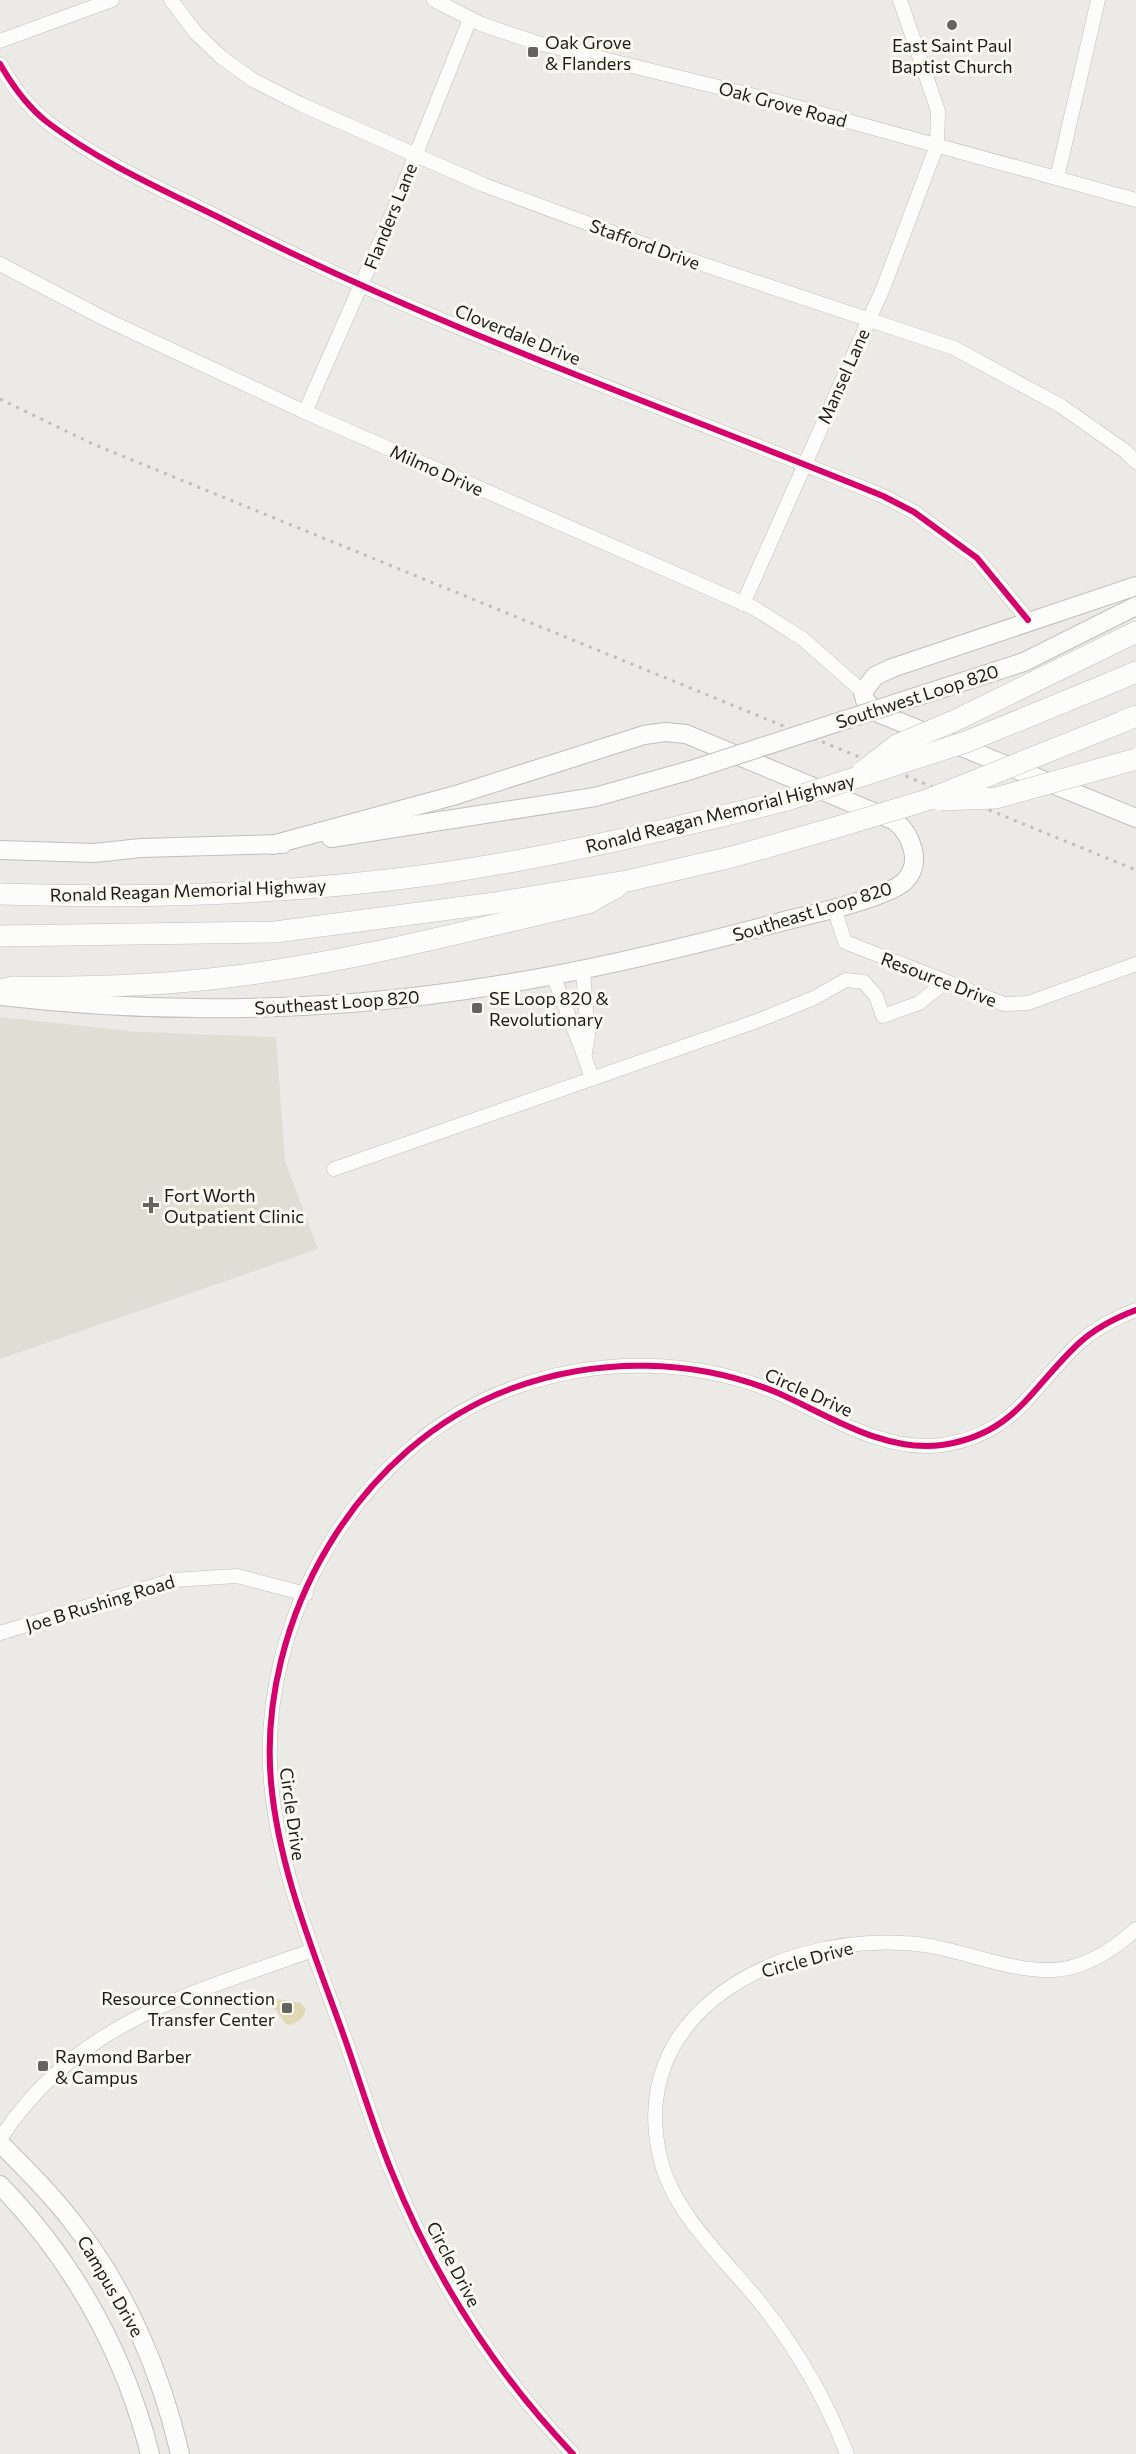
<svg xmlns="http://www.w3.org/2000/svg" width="1136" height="2454" viewBox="0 0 1136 2454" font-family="Commissioner,sans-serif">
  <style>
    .built { fill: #dfded4 }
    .green { fill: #e0d9b4 }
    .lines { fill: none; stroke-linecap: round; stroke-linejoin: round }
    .minor-casing { stroke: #c0bfbc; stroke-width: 15 }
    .major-casing { stroke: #c0bfbc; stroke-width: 20 }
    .highway-casing { stroke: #c0bfbc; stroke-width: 22 }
    .minor { stroke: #fcfcfb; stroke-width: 14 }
    .major { stroke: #fcfcfb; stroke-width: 18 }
    .highway { stroke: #fcfcfb; stroke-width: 21 }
    .rail { stroke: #bebebc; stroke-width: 3; stroke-dasharray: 3 6; stroke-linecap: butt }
    .major-bridge-casing { stroke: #c0bfbc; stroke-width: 20; stroke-linecap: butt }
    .highway-bridge-casing { stroke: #c0bfbc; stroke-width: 22; stroke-linecap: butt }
    .major-bridge { stroke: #fcfcfb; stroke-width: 18 }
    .highway-bridge { stroke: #fcfcfb; stroke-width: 21 }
    .cycleway-casing { stroke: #faf9f2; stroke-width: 10 }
    .cycleway { stroke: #d6006c; stroke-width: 6 }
    .poi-dot { fill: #646461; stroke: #faf9f2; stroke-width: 2 }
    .labels { text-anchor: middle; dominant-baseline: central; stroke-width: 6; stroke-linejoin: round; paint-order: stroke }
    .poi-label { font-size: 18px; fill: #1c1c19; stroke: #faf9f2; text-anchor: start }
    .street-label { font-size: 18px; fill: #1c1c19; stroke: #faf9f2 }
  </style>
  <rect width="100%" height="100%" fill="#ebeae6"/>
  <!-- built -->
  <polygon class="built" points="0,1017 139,1032 276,1037 285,1161 318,1249 0,1359"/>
  <!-- green -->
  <polygon class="green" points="272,1998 301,2003 306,2010 302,2018 292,2025 286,2024 270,2002"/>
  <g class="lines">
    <!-- minor casing -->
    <g class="minor-casing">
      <g id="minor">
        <polyline points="171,0 196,33 221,57 253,80 300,104 484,185 657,249 954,348 1061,406 1125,451 1136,462"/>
        <polyline points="434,0 481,24 534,42 775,101 1136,200"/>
        <polyline points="0,41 112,0"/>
        <path d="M0,64C12,85 28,107 47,122C102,164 168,192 230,223C440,329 665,407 883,496L914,512L977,558L1028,620"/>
        <polyline points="1057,178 1098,0"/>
        <polyline points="0,264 107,320 305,412 754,608 803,639 863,692"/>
        <polyline points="305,412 390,219 470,19"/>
        <polyline points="743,604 884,286 937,145 938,111 900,0"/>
        <polyline points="834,908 845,942 1004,1004 1028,1003 1136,964"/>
        <polyline points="583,971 588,1035 585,1053"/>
        <path d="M554,977C566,1012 582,1045 592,1079"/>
        <polyline points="334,1169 757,1021 814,998 846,980 864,982 876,996 883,1016 919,1003 945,982"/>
        <polyline points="0,1633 173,1580 237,1576 306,1594"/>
        <path d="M0,2139C77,2021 188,1995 313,1950"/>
        <path d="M573,2454C495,2372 433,2275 391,2170C374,2128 361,2085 346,2042C316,1957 279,1873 271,1782C257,1621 358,1444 513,1388C598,1357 694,1358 778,1393C828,1415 884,1453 942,1445C1015,1434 1030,1389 1078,1344C1095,1328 1115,1318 1136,1310"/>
        <path d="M847,2454C826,2399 798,2351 762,2305C727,2261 675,2216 661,2161C623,2013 778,1935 904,1943C955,1945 1003,1972 1054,1970C1086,1968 1113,1950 1136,1929"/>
      </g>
    </g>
    <!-- major casing -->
    <g class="major-casing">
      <g id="major">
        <polyline points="1136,586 892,668 875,676 863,692 865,700 878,713 1136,818"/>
        <polyline points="903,701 1024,662 1136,606"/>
        <polyline points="331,838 595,797 691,770"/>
        <polyline points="0,850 94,853 141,848 283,844"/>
        <path d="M0,996C101,1008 202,1011 303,1006C472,998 629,963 792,919C817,913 889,897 905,881C923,863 911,834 895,821L686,734L665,732L644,735L456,795L272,845"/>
        <path d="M0,2143C26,2169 52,2195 74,2224C126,2290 161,2372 180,2454"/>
        <path d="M0,2185C73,2261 124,2352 150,2454"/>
      </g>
    </g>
    <!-- highway casing -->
    <g class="highway-casing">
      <g id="highway">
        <polyline points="1098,688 1136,672"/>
        <polyline points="954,721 1136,632"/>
        <polyline points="1122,722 1136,716"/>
        <path d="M0,894C145,899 292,894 436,874C554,857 671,829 787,800"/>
        <polyline points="0,936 275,932 495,903 627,881 732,857 834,828"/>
        <path d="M0,990L13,987C84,988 155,986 227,977C348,963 469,930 588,903L617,887"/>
      </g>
    </g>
    <!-- minor -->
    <use href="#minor" class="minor"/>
    <!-- major -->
    <use href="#major" class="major"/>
    <!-- highway -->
    <use href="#highway" class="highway"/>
    <!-- rail -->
    <polyline class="rail" points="0,399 93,444 1136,870"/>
    <!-- major-bridge casing -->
    <g class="major-bridge-casing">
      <polyline id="major-bridge" points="691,770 903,701"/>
    </g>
    <!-- highway-bridge casing -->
    <g class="highway-bridge-casing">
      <g id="highway-bridge">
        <polyline points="863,771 897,745 954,721"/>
        <polyline points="787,800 966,742 1098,688"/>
        <polyline points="940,800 996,798 1136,759"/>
        <polyline points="834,828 927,800 1122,722"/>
      </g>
    </g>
    <!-- major-bridge -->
    <use href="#major-bridge" class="major-bridge"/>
    <!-- highway-bridge -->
    <use href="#highway-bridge" class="highway-bridge"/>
    <!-- cycleway casing -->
    <g class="cycleway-casing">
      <g id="cycleway">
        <path d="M0,64C12,85 28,107 47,122C102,164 168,192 230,223C440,329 665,407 883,496L914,512L977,558L1028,620"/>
        <path d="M573,2454C495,2372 433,2275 391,2170C374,2128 361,2085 346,2042C316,1957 279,1873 271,1782C257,1621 358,1444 513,1388C598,1357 694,1358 778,1393C828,1415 884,1453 942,1445C1015,1434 1030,1389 1078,1344C1095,1328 1115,1318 1136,1310"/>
      </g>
    </g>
    <!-- cycleway -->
    <use href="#cycleway" class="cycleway"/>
  </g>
  <!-- markers -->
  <g class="poi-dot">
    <circle cx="952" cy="25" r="6"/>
    <rect x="527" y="46" width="12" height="12" rx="3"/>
    <rect x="471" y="1002" width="12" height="12" rx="3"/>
    <path d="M148 1196h6v6h6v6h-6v6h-6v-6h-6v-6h6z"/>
    <rect x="281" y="2002" width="12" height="12" rx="3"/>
    <rect x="37" y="2060" width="12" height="12" rx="3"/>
  </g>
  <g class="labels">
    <!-- poi labels -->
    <g class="poi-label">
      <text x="545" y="42">Oak Grove<tspan x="545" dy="21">&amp; Flanders</tspan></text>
      <text x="952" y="45" text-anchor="middle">East Saint Paul<tspan x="952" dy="21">Baptist Church</tspan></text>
      <text x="489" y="998">SE Loop 820 &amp;<tspan x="489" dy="21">Revolutionary</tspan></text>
      <text x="164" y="1195">Fort Worth<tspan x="164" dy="21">Outpatient Clinic</tspan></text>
      <text x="275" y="1998" text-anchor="end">Resource Connection<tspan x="275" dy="21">Transfer Center</tspan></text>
      <text x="55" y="2056">Raymond Barber<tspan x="55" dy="21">&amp; Campus</tspan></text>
    </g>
    <!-- street labels -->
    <g class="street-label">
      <text transform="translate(783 104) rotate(15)">Oak Grove Road</text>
      <text transform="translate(390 216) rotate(-68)">Flanders Lane</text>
      <text transform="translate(645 244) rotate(20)">Stafford Drive</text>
      <text transform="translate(518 334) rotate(22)">Cloverdale Drive</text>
      <text transform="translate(843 376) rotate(-66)">Mansel Lane</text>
      <text transform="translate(437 470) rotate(24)">Milmo Drive</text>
      <text transform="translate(917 696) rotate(-18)">Southwest Loop 820</text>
      <text transform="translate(720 813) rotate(-14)">Ronald Reagan Memorial Highway</text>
      <text transform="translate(188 890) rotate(-2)">Ronald Reagan Memorial Highway</text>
      <text transform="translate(812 911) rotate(-17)">Southeast Loop 820</text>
      <text transform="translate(939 979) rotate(21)">Resource Drive</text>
      <text transform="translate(337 1002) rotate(-4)">Southeast Loop 820</text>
      <text transform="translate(809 1392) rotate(24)">Circle Drive</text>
      <text transform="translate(100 1603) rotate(-17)">Joe B Rushing Road</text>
      <text transform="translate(293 1814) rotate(82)">Circle Drive</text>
      <text transform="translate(807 1959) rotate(-15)">Circle Drive</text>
      <text transform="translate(454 2264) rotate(62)">Circle Drive</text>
      <text transform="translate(111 2286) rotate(60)">Campus Drive</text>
    </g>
  </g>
</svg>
